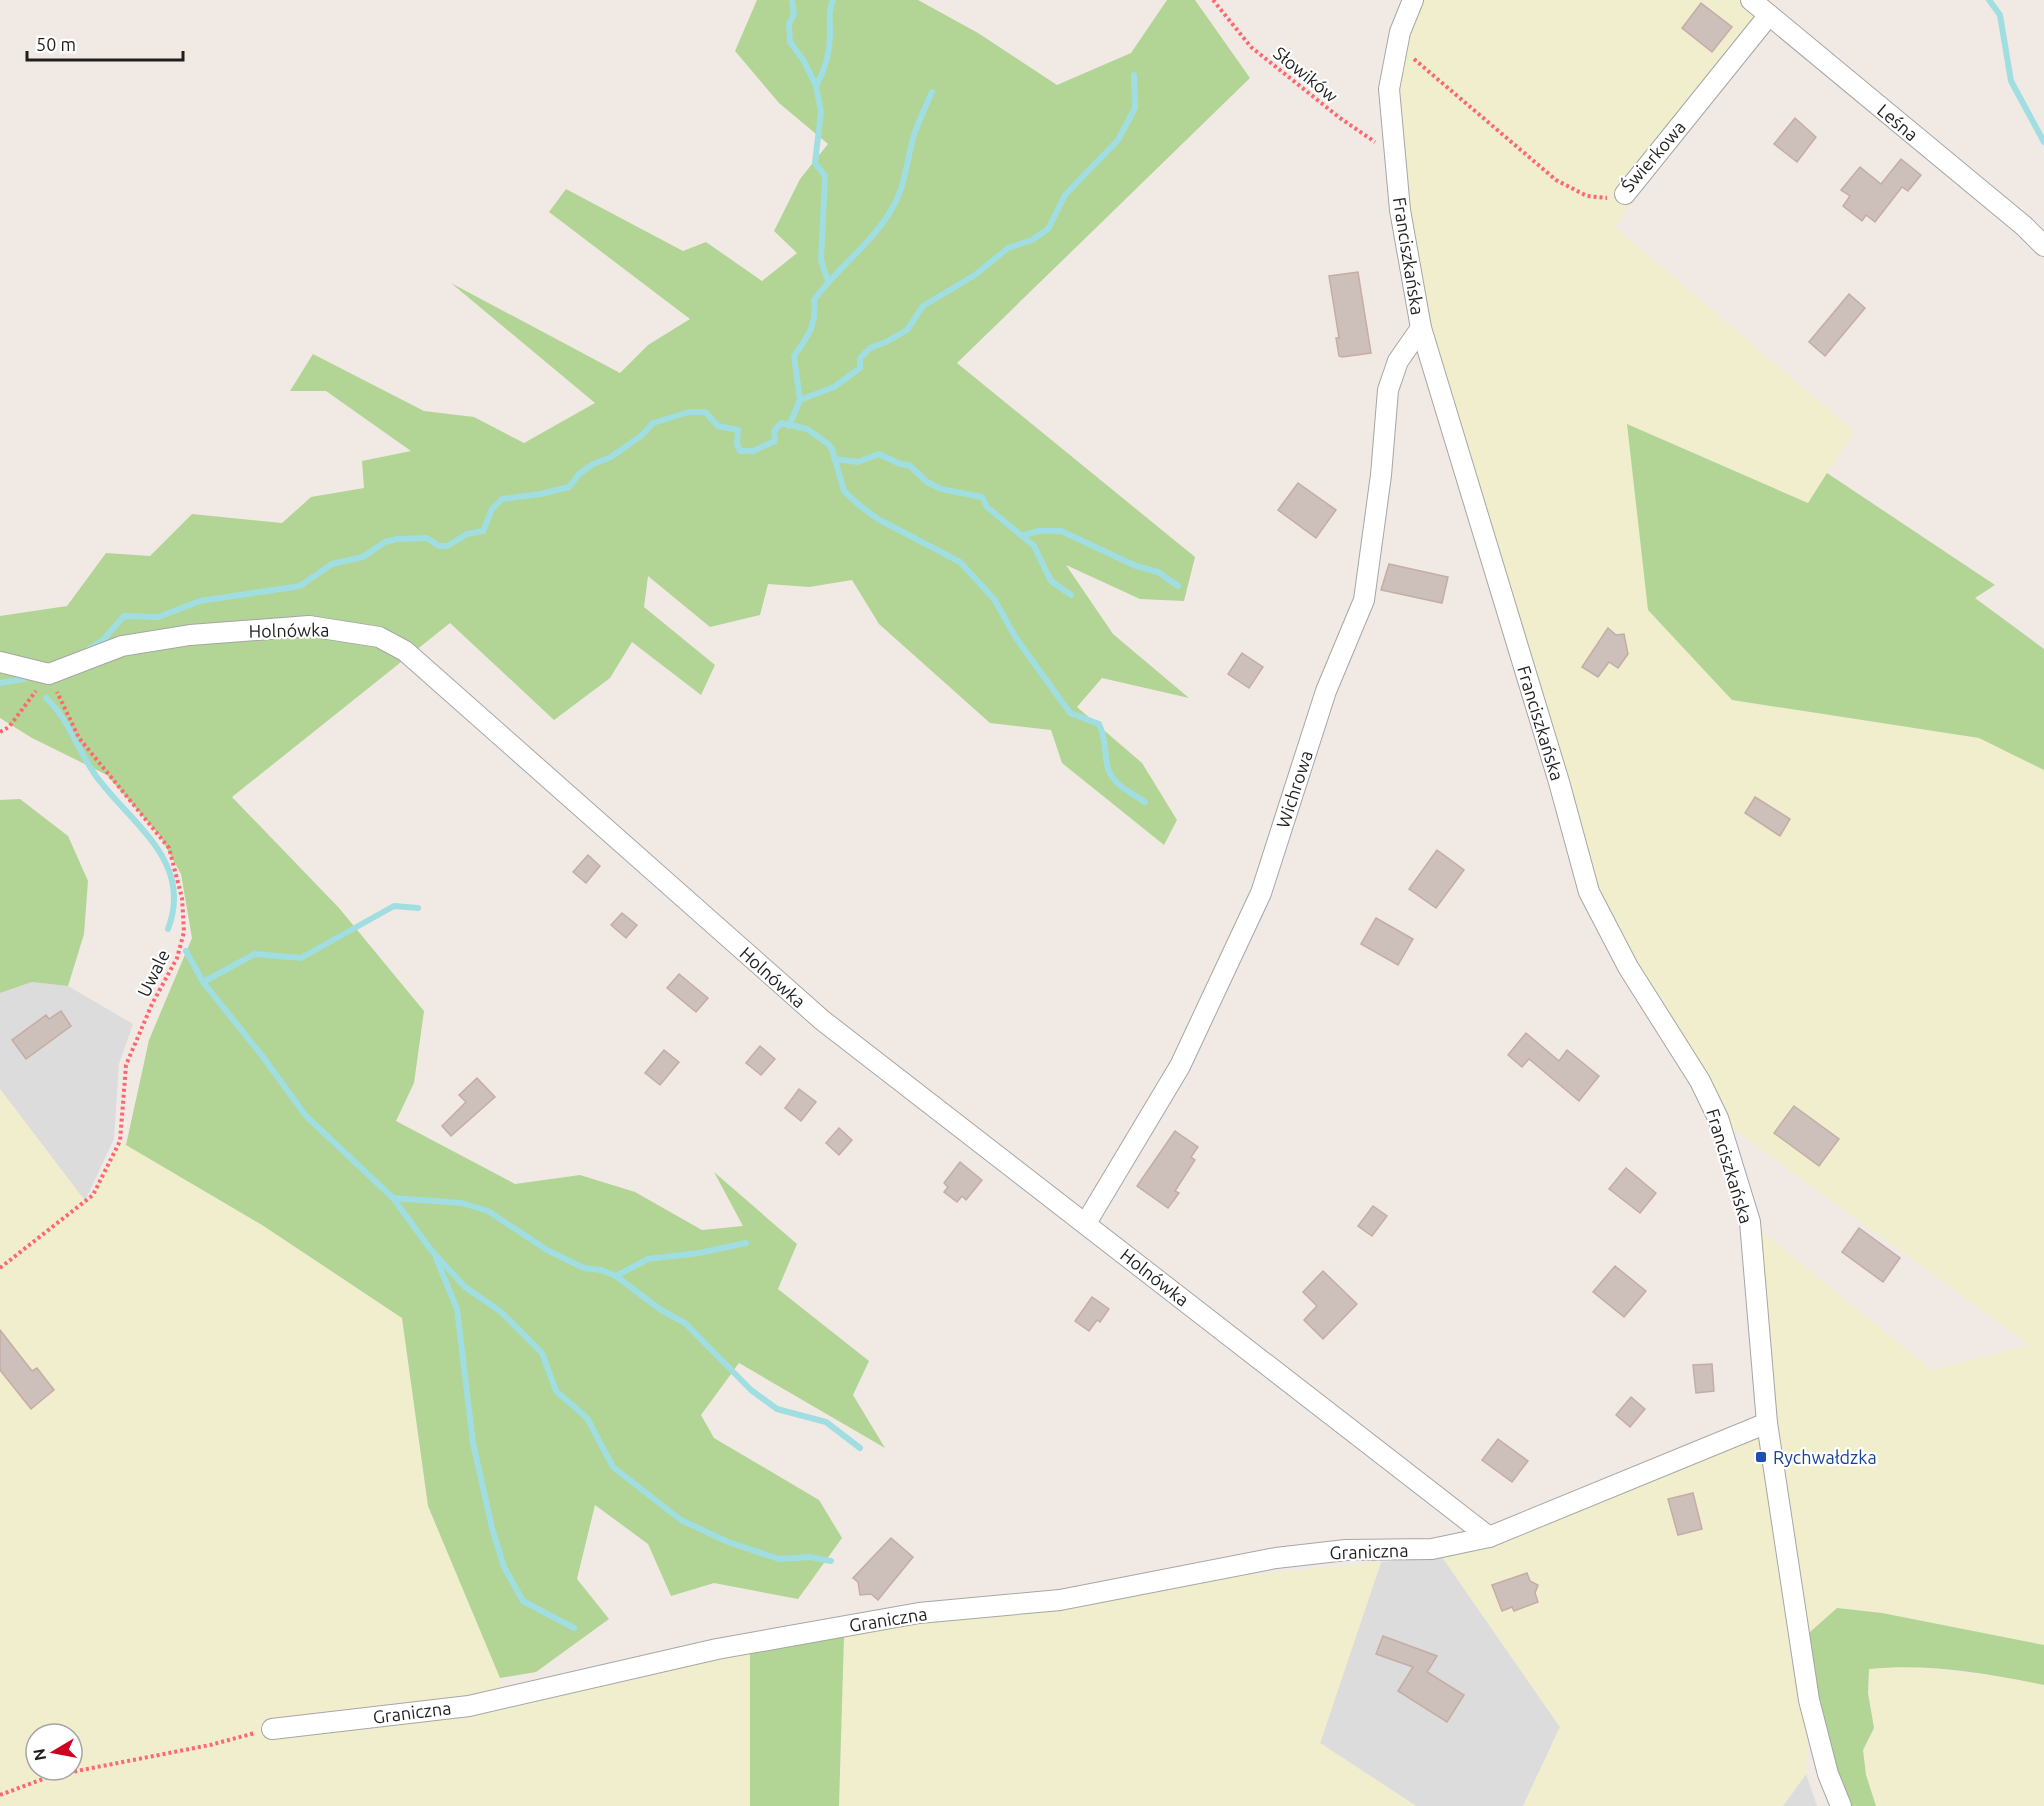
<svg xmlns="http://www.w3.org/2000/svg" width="2044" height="1806" viewBox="0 0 2044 1806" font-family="Ubuntu,sans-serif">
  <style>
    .residential { fill: #dddcdc }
    .farmland { fill: #f1eece; fill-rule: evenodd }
    .forest { fill: #b2d495 }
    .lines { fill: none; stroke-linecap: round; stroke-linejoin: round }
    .stream { stroke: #a0dee2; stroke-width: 6 }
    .building { fill: #cdbfba; stroke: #c4ada5; stroke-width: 1.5 }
    .street-casing { stroke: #a6a6a6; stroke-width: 22 }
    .path { stroke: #ff6770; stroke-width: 4; stroke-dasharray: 3 3; stroke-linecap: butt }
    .street { stroke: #fff; stroke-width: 20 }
    .transit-dot { fill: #1a4fb4; stroke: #fff; stroke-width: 2 }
    .labels { text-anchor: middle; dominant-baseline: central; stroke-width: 4.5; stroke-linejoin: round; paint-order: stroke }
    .street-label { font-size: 18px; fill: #1f1f1f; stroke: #fff }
    .transit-label { font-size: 18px; fill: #164399; stroke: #fff; text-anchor: start }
  </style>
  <rect width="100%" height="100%" fill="#f1eae4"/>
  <!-- residential -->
  <g class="residential">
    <polygon points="32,982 68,986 133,1024 119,1064 114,1139 85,1201 0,1089 0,993"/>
    <polygon points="1442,1557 1560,1727 1523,1806 1416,1806 1320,1743 1381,1562"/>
    <polygon points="1806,1774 1817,1806 1783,1806"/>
  </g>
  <!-- farmland -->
  <g class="farmland">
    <polygon points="1413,0 1751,0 1764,11 1615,227 1854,431 1808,503 1627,424 1732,700 1979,738 2044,770 2044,1645 1882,1613 1837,1608 1800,1641 1809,1700 1806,1774 1783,1806 1523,1806 1560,1727 1442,1557 1767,1423 1750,1222 1932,1370 2030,1345 1718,1118 1589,892 1421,328 1389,89"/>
    <path d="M0,1089L85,1201L93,1195L120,1141L262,1225L402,1318L428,1506L500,1678L506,1704L750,1652V1806H0ZM36,1734H72V1770H36Z"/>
    <polygon points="1381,1562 1320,1743 1416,1806 839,1806 844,1636 929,1618 1211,1579"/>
    <polygon points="1902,1666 2005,1677 2044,1685 2044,1806 1876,1806 1866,1775 1863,1750 1874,1728 1868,1693 1869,1669"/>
  </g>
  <!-- forest -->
  <g class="forest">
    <polygon points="757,0 918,0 978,33 1057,85 1131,53 1167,0 1195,0 1250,78 957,363 1195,557 1184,601 1140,599 1066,565 1113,634 1189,698 1102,678 1077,707 1142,763 1177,820 1164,845 1062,763 1051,730 990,723 879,624 852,580 809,587 768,584 760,615 710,627 648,576 644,607 715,665 701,695 632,642 610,678 554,720 450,623 232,797 339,908 424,1011 414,1083 396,1121 515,1184 580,1175 635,1192 702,1230 743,1226 714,1172 797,1244 778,1289 869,1361 853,1395 885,1448 739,1363 701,1415 714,1438 819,1500 842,1538 798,1599 714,1583 671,1596 648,1544 595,1505 577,1579 609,1619 536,1672 500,1678 428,1506 402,1318 262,1225 126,1145 149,1040 192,938 181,874 160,836 107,775 32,738 0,718 0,616 67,606 106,553 150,556 192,514 282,523 311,497 364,488 362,461 411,451 326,391 290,391 313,354 424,411 474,417 524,443 595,403 451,283 620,373 648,345 690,319 549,212 566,189 683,251 706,242 762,281 797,253 774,231 800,179 828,144 779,103 735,51"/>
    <polygon points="1627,424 1808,503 1827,473 1995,585 1975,598 2044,649 2044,770 1979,738 1732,700 1648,610"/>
    <polygon points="20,799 68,836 88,881 84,934 68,986 32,982 0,993 0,800"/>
    <path d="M1837,1608L1882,1613L2044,1645V1685C1987,1673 1927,1663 1869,1669L1868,1693L1874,1728L1863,1750L1866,1775L1876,1806H1847L1800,1641Z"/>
    <polygon points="844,1636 839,1806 750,1806 750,1652"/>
  </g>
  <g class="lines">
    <!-- stream -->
    <g class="stream">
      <polyline points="792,0 794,14 789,24 790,42 804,61 816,86 821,112 815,163 825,176 821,260 828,281"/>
      <polyline points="1989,0 2000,15 2011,81 2044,142"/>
      <path d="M816,86C825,70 830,52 830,34C830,21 828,12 833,0"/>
      <path d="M800,400L794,356C808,337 817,324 814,300C838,267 875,241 894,205C906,183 907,158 914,135C919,120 926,106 932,92"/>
      <polyline points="789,426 800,400 834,387 860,368 860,358 870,348 886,342 907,330 923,306 975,275 1008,248 1032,240 1048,229 1065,195 1118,140 1135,108 1134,75"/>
      <polyline points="834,459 858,462 879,454 900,464 909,465 927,482 941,489 982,497 987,507 1034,546 1051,581 1071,595"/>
      <polyline points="1024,535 1038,531 1061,531 1136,566 1158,572 1178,586"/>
      <path d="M89,649L102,641L124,616L158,617L200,601L300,586L332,564L363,557L385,542L397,539L427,538L439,546H447L467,534L483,531L492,509L502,499L541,494L569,487L579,474L593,464L611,457L642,435L653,423L689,412H705L718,426L738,430L737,444L740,451H753L775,441L774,431L781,423L807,429L827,443L832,449L844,491L859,505L878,519L960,562L994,599L1016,638L1070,713L1099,724C1108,744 1103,757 1109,771C1114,785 1133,794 1145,802"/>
      <polyline points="0,683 24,679"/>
      <path d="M46,698C69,719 78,751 96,776C131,824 194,861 168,929"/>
      <polyline points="186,951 203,982 263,1057 306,1116 393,1198 431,1250 465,1287 500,1311 542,1353 556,1391 587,1418 613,1467 681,1520 728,1542 779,1559 810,1557 831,1561"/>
      <polyline points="203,982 255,954 301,958 394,906 418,908"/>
      <polyline points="393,1198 462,1203 488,1211 547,1250 584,1268 601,1270 616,1276 648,1259 699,1253 746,1243"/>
      <polyline points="436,1258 457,1309 473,1443 492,1528 504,1567 523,1601 574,1628"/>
      <polyline points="616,1276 661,1310 685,1323 751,1390 777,1409 826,1422 860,1448"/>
    </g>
  </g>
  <!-- building -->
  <g class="building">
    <polygon points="1701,3 1732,27 1712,52 1682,28"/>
    <polygon points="1795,118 1816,137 1797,162 1774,144"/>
    <polygon points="1901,159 1921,175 1908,191 1902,187 1875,222 1866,215 1862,221 1843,206 1850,196 1841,190 1860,167 1881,184"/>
    <polygon points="1358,272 1371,353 1342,357 1339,356 1336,338 1339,338 1329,276"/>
    <polygon points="1849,294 1865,308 1825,356 1809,342"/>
    <polygon points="1298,483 1336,510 1316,538 1278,510"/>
    <polygon points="1389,564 1448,577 1442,603 1381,590"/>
    <polygon points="1608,628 1616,635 1624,634 1628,654 1618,668 1609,662 1598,677 1582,667"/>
    <polygon points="1242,653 1263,667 1249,688 1228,674"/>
    <polygon points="1755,797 1790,819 1780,836 1745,813"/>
    <polygon points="1437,850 1464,870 1436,908 1409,889"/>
    <polygon points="588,855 600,866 586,883 573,872"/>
    <polygon points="622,913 637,925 626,938 611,925"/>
    <polygon points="1376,918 1413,939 1398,965 1361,944"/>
    <polygon points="679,974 708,998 696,1012 667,988"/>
    <polygon points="61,1011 71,1026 26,1059 12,1040 46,1015 49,1019"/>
    <polygon points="1526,1033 1559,1061 1567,1050 1599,1076 1579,1101 1529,1059 1522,1067 1508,1055"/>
    <polygon points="760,1046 775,1059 761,1075 746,1063"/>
    <polygon points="664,1050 679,1062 660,1085 645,1073"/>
    <polygon points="477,1078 495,1097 451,1136 442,1126 466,1102 459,1095"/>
    <polygon points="799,1089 816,1102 801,1121 785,1108"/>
    <polygon points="1794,1106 1839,1139 1819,1166 1774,1133"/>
    <polygon points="839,1128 852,1140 839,1155 826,1143"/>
    <polygon points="1175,1131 1198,1147 1191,1157 1195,1160 1175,1191 1179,1193 1168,1208 1137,1186"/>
    <polygon points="960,1162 982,1180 966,1200 962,1196 957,1202 944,1192 948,1187 944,1183"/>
    <polygon points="1626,1168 1656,1193 1640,1213 1609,1189"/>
    <polygon points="1373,1206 1387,1216 1372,1236 1358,1226"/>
    <polygon points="1859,1228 1900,1258 1883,1282 1842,1252"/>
    <polygon points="1615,1266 1646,1291 1624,1317 1593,1292"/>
    <polygon points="1323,1271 1357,1304 1323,1339 1304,1320 1317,1306 1303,1292"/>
    <polygon points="1092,1297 1109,1309 1100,1322 1097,1320 1089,1331 1075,1321"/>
    <polygon points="0,1330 32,1371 37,1368 54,1390 31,1409 0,1370"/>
    <polygon points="1712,1364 1714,1391 1696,1393 1693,1365"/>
    <polygon points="1631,1397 1645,1409 1630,1427 1616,1415"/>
    <polygon points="1498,1439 1528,1461 1512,1482 1482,1460"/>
    <polygon points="1693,1493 1702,1529 1678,1535 1668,1499"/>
    <polygon points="891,1538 913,1557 878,1600 871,1594 860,1595 858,1582 853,1578"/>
    <polygon points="1527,1573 1530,1581 1538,1585 1535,1593 1538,1602 1514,1611 1512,1607 1502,1611 1492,1585"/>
    <polygon points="1383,1636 1437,1656 1427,1672 1464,1695 1447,1722 1398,1691 1413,1667 1376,1654"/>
  </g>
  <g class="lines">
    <!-- street casing -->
    <g class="street-casing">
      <g id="street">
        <polyline points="1413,0 1400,32 1389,89 1400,210 1421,328 1559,782 1589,892 1628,967 1700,1081 1718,1118 1750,1222 1767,1423 1809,1700 1828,1774 1841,1806"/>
        <polyline points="1751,0 2024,226 2044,246"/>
        <polyline points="1625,194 1769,15"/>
        <polyline points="0,662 49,674 122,646 190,635 309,626 379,637 405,651 822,1020 1489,1537"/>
        <polyline points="1086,1223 1180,1066 1261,893 1326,691 1364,600 1381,475 1388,390 1398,361 1421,328"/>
        <polyline points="272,1729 469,1706 717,1649 919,1613 1060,1600 1276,1558 1346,1550 1432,1549 1489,1537 1767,1423"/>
      </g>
    </g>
    <!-- path -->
    <g class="path">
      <polyline points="1213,0 1251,47 1340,118 1375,142"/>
      <polyline points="1414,59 1556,180 1587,196 1607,198"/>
      <polyline points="0,732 9,727 36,691"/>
      <polyline points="0,1268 93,1195 120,1141 126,1065 152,1004 177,958 184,932 182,898 169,848 79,738 57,692"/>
      <polyline points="0,1795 51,1776 210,1745 255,1733"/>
    </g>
    <!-- street -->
    <use href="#street" class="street"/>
  </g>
  <!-- markers -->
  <rect class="transit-dot" x="1755" y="1451" width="12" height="12" rx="3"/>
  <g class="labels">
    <!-- street labels -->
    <g class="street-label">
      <text transform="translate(1306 74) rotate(39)">Słowików</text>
      <text transform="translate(1898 122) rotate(40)">Leśna</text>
      <text transform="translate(1653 156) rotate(-49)">Świerkowa</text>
      <text transform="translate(1409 256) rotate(81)">Franciszkańska</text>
      <text transform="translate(289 630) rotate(-1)">Holnówka</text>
      <text transform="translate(1541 723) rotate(73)">Franciszkańska</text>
      <text transform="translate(1294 789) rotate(-72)">Wichrowa</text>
      <text transform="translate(153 973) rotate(-64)">Uwale</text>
      <text transform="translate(773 977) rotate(42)">Holnówka</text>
      <text transform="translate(1730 1166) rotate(73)">Franciszkańska</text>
      <text transform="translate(1155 1277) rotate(38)">Holnówka</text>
      <text transform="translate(1369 1551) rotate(-2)">Graniczna</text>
      <text transform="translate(888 1619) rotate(-9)">Graniczna</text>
      <text transform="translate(412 1712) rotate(-7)">Graniczna</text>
    </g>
    <!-- transit labels -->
    <g class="transit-label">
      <text x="1773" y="1457">Rychwałdzka</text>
    </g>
  </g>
  <!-- north arrow -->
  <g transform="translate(54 1752) rotate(260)"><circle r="28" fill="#ffffff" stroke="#a5a5a5" stroke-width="1.5"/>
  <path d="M0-4.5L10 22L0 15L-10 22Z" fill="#ce0022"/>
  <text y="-9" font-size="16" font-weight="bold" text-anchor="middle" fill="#1f1f1f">N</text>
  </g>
  <!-- scale -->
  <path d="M27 51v9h156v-9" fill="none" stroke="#1f1f1f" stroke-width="3"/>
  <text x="36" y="51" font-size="18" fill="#1f1f1f" stroke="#ffffff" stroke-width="4.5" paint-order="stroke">50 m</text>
</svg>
